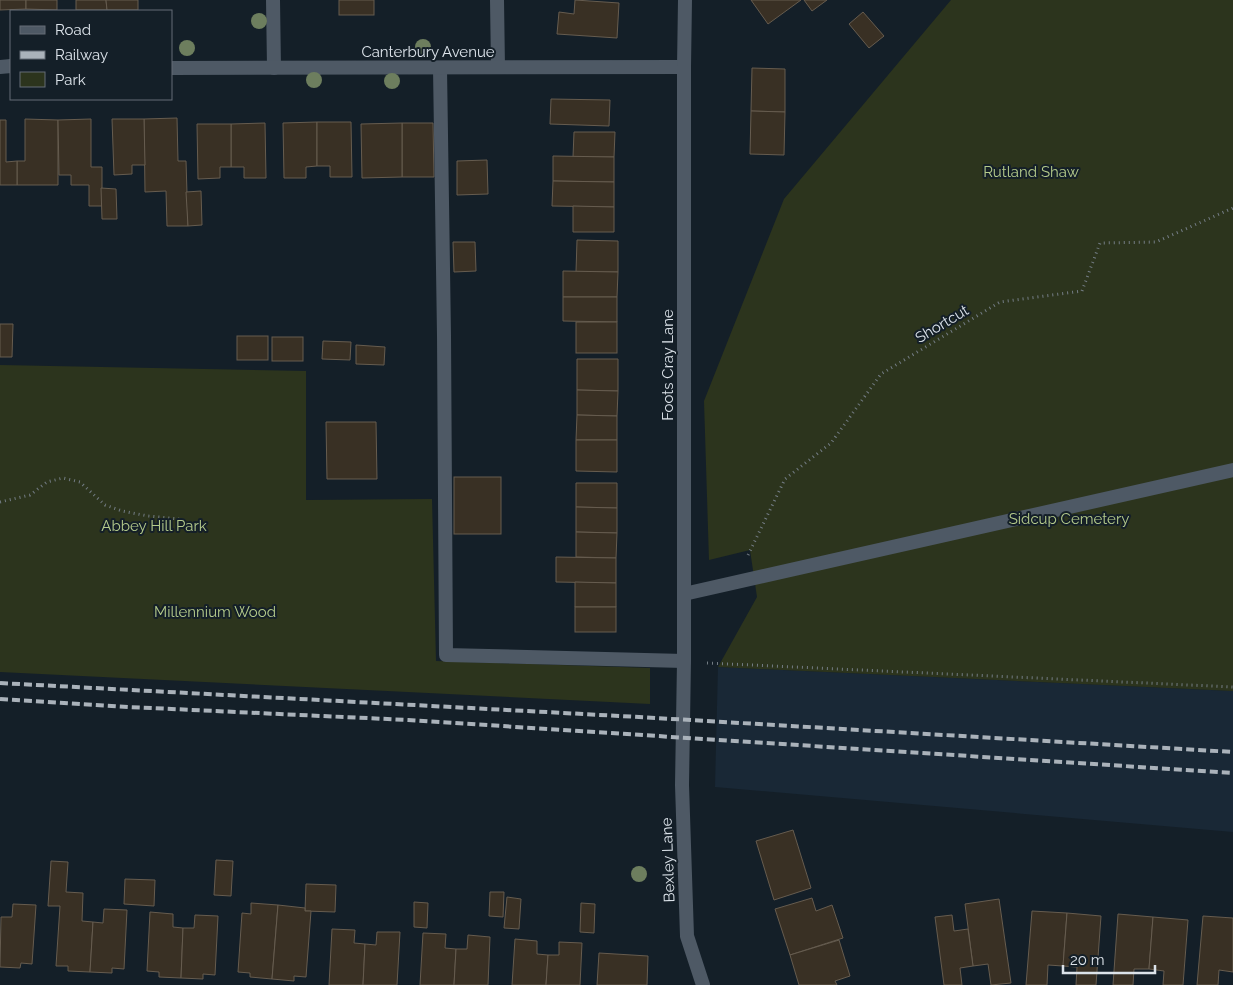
<svg xmlns="http://www.w3.org/2000/svg" width="1233" height="985" viewBox="0 0 1233 985" font-family="Raleway,sans-serif">
  <style>
    .built { fill: #192836 }
    .green { fill: #2c341d }
    .building { fill: #393024; stroke: #665c4f }
    .lines { fill: none; stroke-linecap: round; stroke-linejoin: round }
    .path { stroke: #747d85; stroke-width: 3; stroke-dasharray: 1 4; stroke-linecap: butt }
    .service { stroke: #4e5965; stroke-width: 14 }
    .minor { stroke: #4e5965; stroke-width: 14 }
    .tertiary { stroke: #4e5965; stroke-width: 14 }
    .rail { stroke: #aab2ba; stroke-width: 4; stroke-dasharray: 8 4; stroke-linecap: butt }
    .tree { fill: #6d7e5e }
    .labels { text-anchor: middle; dominant-baseline: central; stroke-width: 4; stroke-linejoin: round; paint-order: stroke }
    .street-label { font-size: 15px; fill: #dce3ea; stroke: #141f28 }
    .park-label { font-size: 15px; fill: #b5cb8b; stroke: #141f28 }
  </style>
  <rect width="100%" height="100%" fill="#141f28"/>
  <!-- built -->
  <polygon class="built" points="718,667 1233,691 1233,832 715,787"/>
  <!-- green -->
  <g class="green">
    <polygon points="951,0 1233,0 1233,691 718,667 757,597 750,550 709,560 704,401 784,199"/>
    <polygon points="0,365 306,371 306,500 432,499 436,661 650,668 650,704 0,672"/>
  </g>
  <!-- building -->
  <g class="building">
    <polygon points="0,0 26,0 26,9 0,10"/>
    <polygon points="26,0 57,0 57,10 26,9"/>
    <polygon points="76,0 106,0 107,10 76,10"/>
    <polygon points="106,0 138,0 138,10 107,10"/>
    <rect x="339" y="0" width="35" height="15"/>
    <polygon points="575,0 619,3 617,38 557,34 559,12 574,14"/>
    <polygon points="751,0 801,0 768,24"/>
    <polygon points="804,0 827,0 812,11"/>
    <polygon points="863,12 884,36 869,48 849,24"/>
    <polygon points="752,68 785,69 785,112 751,111"/>
    <polygon points="551,99 610,100 609,126 550,124"/>
    <polygon points="751,111 785,112 784,155 750,154"/>
    <polygon points="177,118 178,161 186,161 188,226 167,226 166,191 145,192 144,119"/>
    <polygon points="25,119 58,120 58,185 17,185 17,161 25,161"/>
    <polygon points="91,119 91,167 102,167 102,206 89,206 89,185 71,185 71,175 59,175 58,120"/>
    <polygon points="112,119 144,119 145,165 132,165 132,174 114,175"/>
    <polygon points="0,120 6,120 6,162 17,161 17,185 0,185"/>
    <polygon points="317,122 317,166 306,167 306,178 284,178 283,123"/>
    <polygon points="317,122 351,122 352,177 330,177 330,166 317,166"/>
    <polygon points="265,123 266,178 244,178 244,167 231,167 231,124"/>
    <polygon points="402,123 433,123 434,177 402,177"/>
    <polygon points="402,123 402,177 362,178 361,124"/>
    <polygon points="197,124 231,124 231,167 220,167 220,178 198,179"/>
    <polygon points="574,132 615,132 614,157 573,157"/>
    <polygon points="553,156 614,157 614,182 553,181"/>
    <polygon points="487,160 488,194 457,195 457,161"/>
    <polygon points="553,181 614,182 614,207 552,206"/>
    <polygon points="101,188 116,189 117,219 102,219"/>
    <polygon points="201,191 202,225 188,226 186,192"/>
    <polygon points="573,206 614,207 614,232 573,232"/>
    <polygon points="577,240 618,241 618,272 576,272"/>
    <polygon points="453,242 475,242 476,271 454,272"/>
    <polygon points="563,271 618,272 617,297 563,297"/>
    <polygon points="563,297 617,297 617,322 563,321"/>
    <rect x="576" y="322" width="41" height="31"/>
    <polygon points="0,324 13,324 12,357 0,357"/>
    <rect x="237" y="336" width="31" height="24"/>
    <rect x="272" y="337" width="31" height="24"/>
    <polygon points="323,341 351,342 350,360 322,359"/>
    <polygon points="356,345 385,347 384,365 356,364"/>
    <polygon points="577,359 618,359 618,391 577,390"/>
    <polygon points="577,390 618,391 617,416 577,415"/>
    <polygon points="577,415 617,416 617,440 576,440"/>
    <polygon points="326,422 376,422 377,479 327,479"/>
    <polygon points="576,440 617,440 617,472 576,471"/>
    <rect x="454" y="477" width="47" height="57"/>
    <polygon points="576,483 617,483 617,508 576,507"/>
    <polygon points="576,507 617,508 617,533 576,532"/>
    <polygon points="576,532 617,533 616,558 576,557"/>
    <polygon points="556,557 616,558 616,583 556,582"/>
    <polygon points="575,582 616,583 616,607 575,607"/>
    <rect x="575" y="607" width="41" height="25"/>
    <polygon points="793,830 811,888 774,900 756,841"/>
    <polygon points="216,860 233,861 231,896 214,895"/>
    <polygon points="51,861 68,862 66,892 83,893 82,921 93,922 90,972 68,971 68,966 56,966 60,906 48,906"/>
    <polygon points="125,879 155,880 154,906 124,904"/>
    <polygon points="306,884 336,885 335,912 305,911"/>
    <polygon points="490,892 504,892 503,917 489,916"/>
    <polygon points="507,897 521,899 519,929 504,928"/>
    <polygon points="812,898 816,911 832,905 843,938 790,955 775,909"/>
    <polygon points="999,899 1011,983 991,985 988,964 973,966 965,904"/>
    <polygon points="414,902 428,903 427,928 414,927"/>
    <polygon points="251,903 278,905 272,979 250,977 250,973 238,972 242,913 251,914"/>
    <polygon points="581,903 595,904 594,933 580,932"/>
    <polygon points="13,904 36,905 32,964 21,963 20,968 0,967 1,917 12,917"/>
    <polygon points="278,905 305,908 305,911 311,911 306,977 294,976 294,981 272,979"/>
    <polygon points="104,909 127,910 124,969 112,968 112,973 90,972 93,922 103,923"/>
    <polygon points="1032,911 1067,913 1063,966 1048,965 1047,985 1026,985"/>
    <polygon points="150,912 173,914 173,927 183,928 181,978 159,977 159,972 147,971"/>
    <polygon points="1067,913 1101,916 1096,985 1076,985 1077,967 1063,966"/>
    <polygon points="1118,914 1153,917 1149,969 1134,969 1133,985 1113,985"/>
    <polygon points="195,915 218,916 215,975 203,974 203,979 181,978 183,928 194,928"/>
    <polygon points="952,915 954,931 968,929 973,966 960,968 962,985 944,985 935,917"/>
    <polygon points="1203,916 1233,918 1233,972 1219,970 1218,985 1197,985"/>
    <polygon points="1153,917 1188,920 1183,985 1163,985 1164,971 1149,969"/>
    <polygon points="332,929 355,930 354,943 365,944 363,985 329,985"/>
    <polygon points="377,932 400,932 397,985 363,985 365,944 376,945"/>
    <polygon points="423,933 446,934 445,948 456,949 454,985 420,985"/>
    <polygon points="468,935 490,937 488,985 454,985 456,949 467,949"/>
    <polygon points="515,939 537,941 537,954 548,955 546,985 512,985"/>
    <polygon points="839,940 850,976 835,981 837,985 799,985 790,955"/>
    <polygon points="559,942 582,943 580,985 546,985 548,955 559,955"/>
    <polygon points="599,953 648,956 647,985 597,985"/>
  </g>
  <g class="lines">
    <!-- path -->
    <g class="path">
      <polyline points="0,502 30,495 47,482 63,478 80,482 105,505 122,511 148,516 179,519"/>
      <polyline points="748,555 785,479 831,443 881,374 1000,302 1082,291 1100,243 1156,242 1233,208"/>
      <polyline points="707,663 1233,687"/>
    </g>
    <!-- service -->
    <g class="service">
      <polyline points="497,0 498,67"/>
      <polyline points="440,68 444,335 446,655 684,661"/>
      <polyline points="684,594 1233,470"/>
    </g>
    <!-- minor -->
    <g class="minor">
      <polyline points="273,0 274,68"/>
      <polyline points="0,67 11,66"/>
      <polyline points="171,68 684,67"/>
    </g>
    <!-- tertiary -->
    <polyline class="tertiary" points="685,0 684,67 684,661 682,785 687,936 703,985"/>
    <!-- rail -->
    <g class="rail">
      <polyline points="0,683 639,717 1233,752"/>
      <polyline points="0,699 129,707 408,720 1233,773"/>
    </g>
  </g>
  <!-- trees -->
  <g class="tree">
    <circle cx="259" cy="21" r="8"/>
    <circle cx="423" cy="47" r="8"/>
    <circle cx="187" cy="48" r="8"/>
    <circle cx="314" cy="80" r="8"/>
    <circle cx="392" cy="81" r="8"/>
    <circle cx="639" cy="874" r="8"/>
  </g>
  <g class="labels">
    <!-- street labels -->
    <g class="street-label">
      <text x="428" y="52">Canterbury Avenue</text>
      <text transform="translate(942 324) rotate(-31)">Shortcut</text>
      <text transform="translate(668 365) rotate(-90)">Foots Cray Lane</text>
      <text transform="translate(668 860) rotate(-92)">Bexley Lane</text>
    </g>
    <!-- park labels -->
    <g class="park-label">
      <text x="1031" y="172">Rutland Shaw</text>
      <text x="1069" y="519">Sidcup Cemetery</text>
      <text x="154" y="526">Abbey Hill Park</text>
      <text x="215" y="612">Millennium Wood</text>
    </g>
  </g>
  <!-- legend -->
  <rect x="10" y="10" width="162" height="90" fill="#141f28" stroke="#646d76"/>
  <rect x="20" y="26" width="25" height="8" fill="#4e5965" stroke="#646d76"/>
  <text x="55" y="35" font-size="15" fill="#dce3ea">Road</text>
  <rect x="20" y="51" width="25" height="8" fill="#aab2ba" stroke="#646d76"/>
  <text x="55" y="60" font-size="15" fill="#dce3ea">Railway</text>
  <rect x="20" y="72" width="25" height="15" fill="#2c341d" stroke="#646d76"/>
  <text x="55" y="85" font-size="15" fill="#dce3ea">Park</text>
  <!-- scale -->
  <path d="M1063 965v8h92v-8" fill="none" stroke="#dce3ea" stroke-width="2.5"/>
  <text x="1070" y="965" font-size="15" fill="#dce3ea" stroke="#141f28" stroke-width="4" paint-order="stroke">20 m</text>
</svg>
